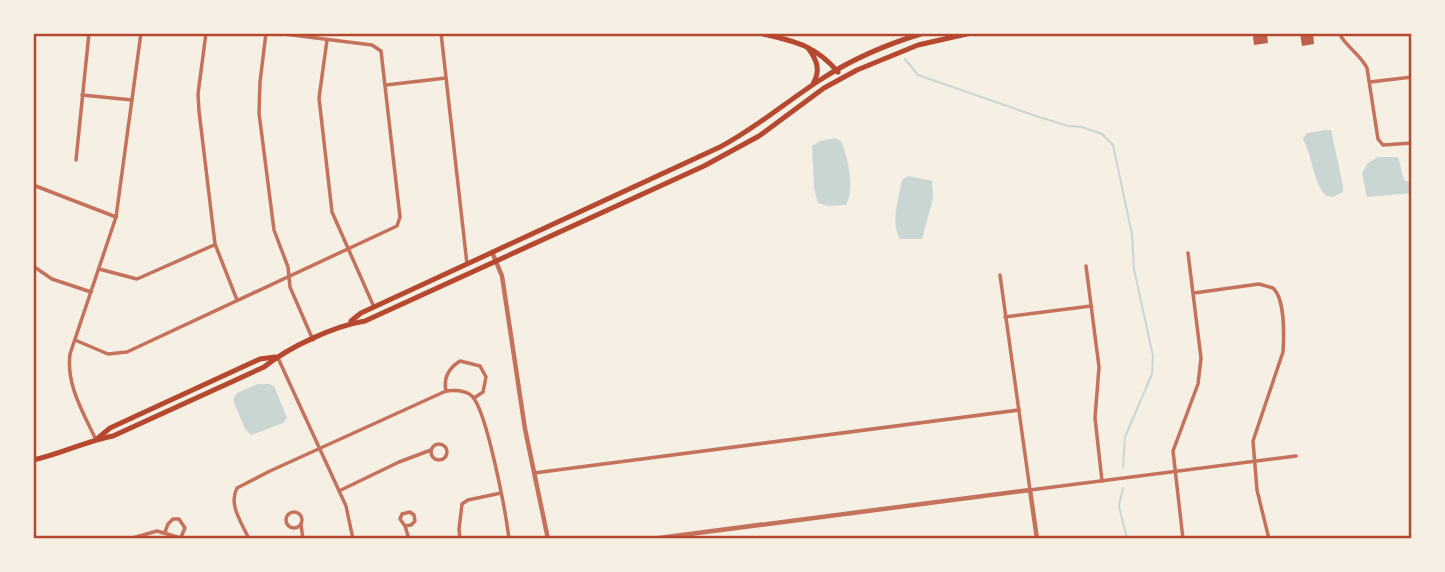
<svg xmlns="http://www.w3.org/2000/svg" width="1445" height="572" viewBox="0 0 1445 572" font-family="'PT Sans Narrow',sans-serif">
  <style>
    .water { fill: #c9d6d2 }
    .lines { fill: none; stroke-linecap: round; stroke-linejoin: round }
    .stream { stroke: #c9d6d2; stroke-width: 2 }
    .building { fill: #bf614a }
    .minor { stroke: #c5725c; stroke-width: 3.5 }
    .tertiary { stroke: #c5725c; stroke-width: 4.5 }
    .primary { stroke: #b5482f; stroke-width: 5 }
    .neatline { fill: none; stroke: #b5482f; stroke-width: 2.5 }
  </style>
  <rect width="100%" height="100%" fill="#f6efe4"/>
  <!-- water -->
  <g class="water">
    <path d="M1325,130H1331L1343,186V192L1333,197L1326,196C1312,180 1313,157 1303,139L1307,133Z"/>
    <path d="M835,138L841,141C848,158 855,188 846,205L828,206L818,203L814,188L812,146L821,141Z"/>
    <polygon points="1378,157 1398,157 1404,180 1412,183 1412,193 1367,197 1362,173 1368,163"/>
    <path d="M908,176L932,181L933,199L922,239H900C890,222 899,199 902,180Z"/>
    <polygon points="258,384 269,384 274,386 287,418 283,423 251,435 245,429 233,400 237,393"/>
  </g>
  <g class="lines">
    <!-- stream -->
    <g class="stream">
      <polyline points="894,33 894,35"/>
      <polyline points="905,59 918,75 1033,115 1068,126 1082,127 1102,134 1113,145 1132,234 1134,269 1153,356 1152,374 1125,437 1123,467"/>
      <polyline points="1123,488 1119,506 1127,539"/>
    </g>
  </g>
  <!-- building -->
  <g class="building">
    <polygon points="1300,33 1313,33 1314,44 1302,46"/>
    <polygon points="1262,34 1267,34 1268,43 1254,45 1253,36"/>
  </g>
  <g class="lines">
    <!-- minor -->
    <g class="minor">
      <polyline points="206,33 198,94 199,111 215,244 237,300"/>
      <polyline points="266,33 260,82 259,113 274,230 288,267 290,287 313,340"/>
      <polyline points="441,33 467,264"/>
      <path d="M1339,33C1346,47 1360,54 1367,68L1378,139L1383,145L1412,143"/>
      <polyline points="327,40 319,98 332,212 374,307"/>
      <polyline points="1370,82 1412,77"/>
      <polyline points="386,85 446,78"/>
      <polyline points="82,95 132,100"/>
      <polyline points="76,160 89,33"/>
      <polyline points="33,185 116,217"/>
      <polyline points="33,266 52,279 91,292"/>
      <polyline points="1086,266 1099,367 1095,418 1102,481"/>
      <polyline points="99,269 137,279 214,245"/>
      <polyline points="1000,275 1030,490 1296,456"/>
      <path d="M1194,293L1259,284L1273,288C1285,299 1284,336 1283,352L1253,441L1257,490L1269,539"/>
      <polyline points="1005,317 1091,306"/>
      <polyline points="75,340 108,354 127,352 397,226 400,217 381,51 372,45 276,33"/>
      <polyline points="278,358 346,506 353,539"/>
      <path d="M446,391C443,377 449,368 460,361L480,366L486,377L483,392L474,398"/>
      <path d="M96,440C83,412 66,385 70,354L116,217L141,33"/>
      <circle cx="439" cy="452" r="8"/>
      <polyline points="534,473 1019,410"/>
      <polyline points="339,491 399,462 431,450"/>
      <circle cx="294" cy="520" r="8"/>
      <polyline points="301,525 303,539"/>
      <polyline points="405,526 411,525 415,521 414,515 410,512 402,514 400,519 405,526 409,539"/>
      <polyline points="165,532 168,524 173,519 179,519 185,528 181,537"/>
      <polyline points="129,539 157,531 184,539"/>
      <path d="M249,539C242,523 228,505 237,488L270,471L446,391C455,390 465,390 472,396C487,411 506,514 509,539"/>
      <polyline points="460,539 459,529 462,504 468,500 501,493"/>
      <polyline points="1183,539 1173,451 1198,384 1201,358 1188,253"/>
    </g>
    <!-- tertiary -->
    <g class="tertiary">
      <polyline points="492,252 502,276 525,429 548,539"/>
      <polyline points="651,539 1030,490 1037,539"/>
    </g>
    <!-- primary -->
    <g class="primary">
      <path d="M759,33C793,41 814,44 838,72"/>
      <path d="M808,48C817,60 821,70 813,84"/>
      <path d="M351,321L361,313L374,307L720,147C756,128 786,102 820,80C852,59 887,44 924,33"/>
      <polyline points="97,439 110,428 260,359 275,357"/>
      <path d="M33,460C61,454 86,441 113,436L264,367C289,347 334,326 365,321L704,166L759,136L824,88L857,70L918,45L971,33"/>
    </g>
  </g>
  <!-- border -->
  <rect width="1445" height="572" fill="none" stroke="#f6efe4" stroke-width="70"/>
  <rect x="35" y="35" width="1375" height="502" class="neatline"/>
</svg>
